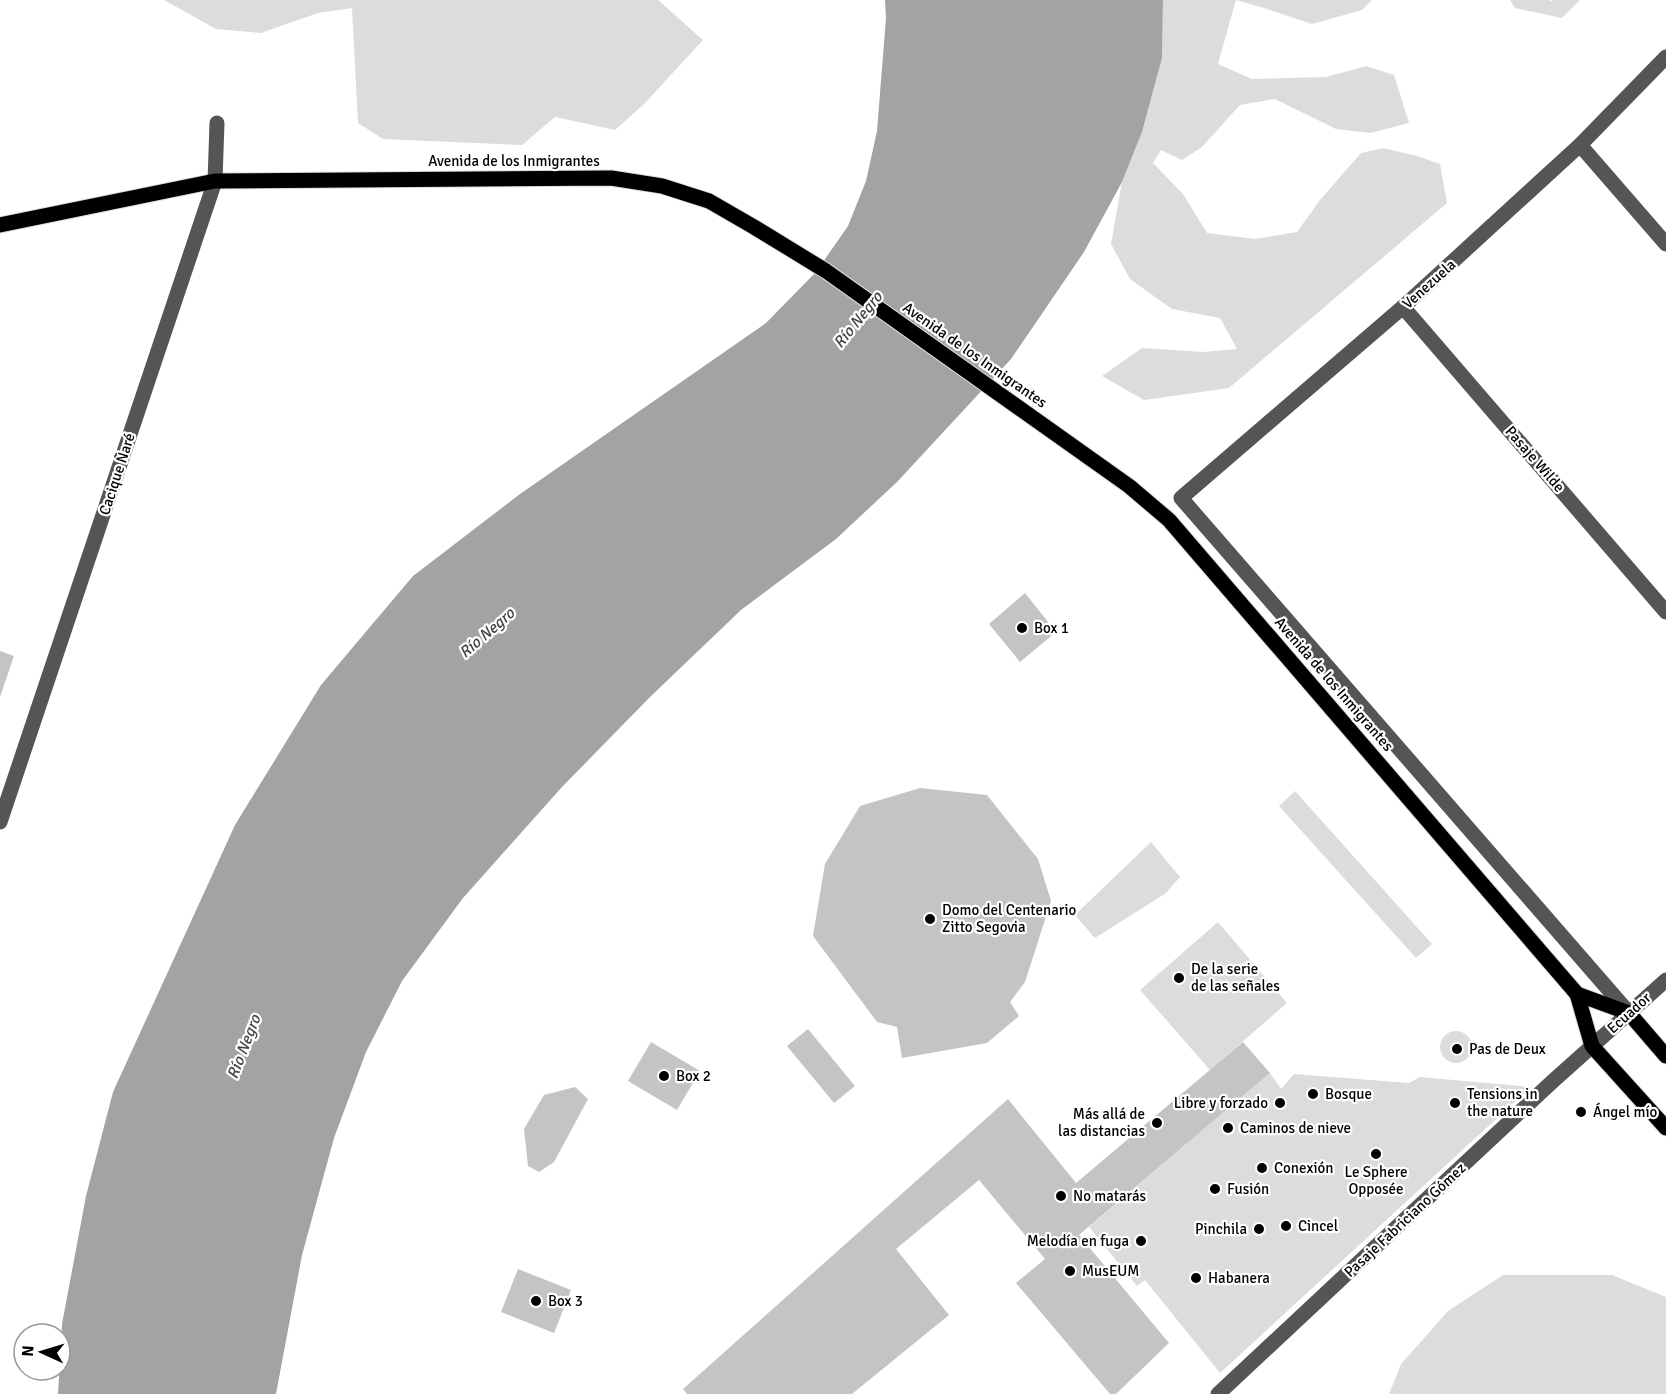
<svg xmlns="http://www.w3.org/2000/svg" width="1666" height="1394" viewBox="0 0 1666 1394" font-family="Signika,sans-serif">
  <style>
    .green { fill: #dcdcdc }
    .water { fill: #a3a3a3 }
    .building { fill: #c4c4c4 }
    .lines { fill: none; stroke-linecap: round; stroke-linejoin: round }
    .major-casing { stroke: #dbdbdb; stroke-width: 17 }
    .minor { stroke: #555; stroke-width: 15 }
    .major { stroke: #000; stroke-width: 15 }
    .poi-dot { fill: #000; stroke: #fff; stroke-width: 2 }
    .labels { text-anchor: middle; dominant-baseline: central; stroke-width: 4.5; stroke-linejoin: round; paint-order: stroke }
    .street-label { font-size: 15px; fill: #000; stroke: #fff }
    .poi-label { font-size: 15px; fill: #000; stroke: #fff; text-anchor: start }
    .water-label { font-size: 16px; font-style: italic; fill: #444; stroke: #fff }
  </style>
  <rect width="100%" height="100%" fill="#fff"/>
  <!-- green -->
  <g class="green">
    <polygon points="164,0 658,0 703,40 644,104 615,130 555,117 522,145 383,139 358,123 352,8 318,13 261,33 216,29"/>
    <polygon points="1163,0 1372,0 1362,10 1312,24 1264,8 1236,0 1218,64 1252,79 1326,77 1366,66 1394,75 1409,123 1370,133 1336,129 1275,99 1240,105 1202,147 1182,160 1161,150 1153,163 1183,194 1207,233 1255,239 1297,232 1320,200 1361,153 1383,148 1417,156 1440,164 1447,203 1229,388 1144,400 1102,376 1142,348 1204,352 1237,349 1220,318 1172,309 1130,279 1111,244 1122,182 1142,132 1162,58"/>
    <polygon points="1510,0 1549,0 1551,2 1552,0 1580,0 1562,18 1515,8"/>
    <polygon points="1295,791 1432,944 1416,958 1279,806"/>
    <polygon points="1151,842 1180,877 1166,893 1095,938 1075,915"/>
    <polygon points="1218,922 1287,1003 1210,1070 1140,990"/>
    <circle cx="1456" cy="1047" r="16"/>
    <polygon points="1270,1073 1281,1089 1294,1074 1409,1083 1420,1077 1531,1087 1220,1373 1145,1280 1137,1286 1089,1227"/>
    <polygon points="1503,1275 1612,1275 1666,1297 1666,1394 1389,1394 1401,1364 1448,1311"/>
  </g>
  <!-- water -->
  <polygon class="water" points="885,0 1163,0 1162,58 1142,132 1122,182 1084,252 1011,359 897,482 836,539 741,610 650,697 562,787 463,898 402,981 366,1052 334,1138 302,1255 276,1394 58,1394 62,1324 86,1196 113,1092 235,825 321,685 413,576 520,494 766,323 816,272 848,226 866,181 877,131 886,18"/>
  <!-- building -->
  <g class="building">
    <polygon points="1025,593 1056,632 1020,662 989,624"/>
    <polygon points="0,651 14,656 0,697"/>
    <polygon points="920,788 987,795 1038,859 1051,901 1025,982 1010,1002 1019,1016 987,1043 902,1058 897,1027 877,1022 813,936 825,864 860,806"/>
    <polygon points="808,1029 855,1086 834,1103 787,1046"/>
    <polygon points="651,1042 700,1071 677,1110 628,1081"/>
    <polygon points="1243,1042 1270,1073 1079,1235 1169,1343 1116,1394 1110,1394 1016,1283 1045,1259 979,1180 896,1249 949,1315 852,1394 687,1394 683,1389 1008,1099 1076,1183"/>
    <polygon points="575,1087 588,1099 554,1162 539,1172 528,1166 524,1129 544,1095"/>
    <polygon points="518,1269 571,1290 554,1333 501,1312"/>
  </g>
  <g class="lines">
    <!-- major casing -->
    <g class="major-casing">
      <g id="major">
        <polyline points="0,225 215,181 611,178 662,186 709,201 754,227 826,271 1129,486 1169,520 1577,994 1592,1046 1666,1128"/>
        <polyline points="1577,994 1629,1013 1666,1056"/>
      </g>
    </g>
    <!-- minor -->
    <g class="minor">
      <polyline points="1580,145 1666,244"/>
      <polyline points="1403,307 1666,612"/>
      <polyline points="0,822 215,181 217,123"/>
      <polyline points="1629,1013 1181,498 1403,307 1580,145 1666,57"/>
      <polyline points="1218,1394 1553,1081 1666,980"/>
    </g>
    <!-- major -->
    <use href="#major" class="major"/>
  </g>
  <!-- markers -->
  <g class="poi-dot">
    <circle cx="1022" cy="628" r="6"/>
    <circle cx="930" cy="919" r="6"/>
    <circle cx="1179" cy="978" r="6"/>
    <circle cx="1457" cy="1049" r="6"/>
    <circle cx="664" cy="1076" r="6"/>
    <circle cx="1313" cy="1094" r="6"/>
    <circle cx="1280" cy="1103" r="6"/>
    <circle cx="1455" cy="1103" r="6"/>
    <circle cx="1581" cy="1112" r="6"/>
    <circle cx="1157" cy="1123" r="6"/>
    <circle cx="1228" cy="1128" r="6"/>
    <circle cx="1376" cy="1154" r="6"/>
    <circle cx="1262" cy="1168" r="6"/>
    <circle cx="1215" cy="1189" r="6"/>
    <circle cx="1061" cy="1196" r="6"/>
    <circle cx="1286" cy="1226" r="6"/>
    <circle cx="1259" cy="1229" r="6"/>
    <circle cx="1141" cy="1241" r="6"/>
    <circle cx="1070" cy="1271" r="6"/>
    <circle cx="1196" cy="1278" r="6"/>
    <circle cx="536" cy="1301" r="6"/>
  </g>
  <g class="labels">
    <!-- street labels -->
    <g class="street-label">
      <text x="514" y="161">Avenida de los Inmigrantes</text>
      <text transform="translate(1429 284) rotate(-42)">Venezuela</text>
      <text transform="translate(975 355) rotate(35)">Avenida de los Inmigrantes</text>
      <text transform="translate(1535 459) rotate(49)">Pasaje Wilde</text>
      <text transform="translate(117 474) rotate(-72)">Cacique Ñaré</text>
      <text transform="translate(1334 684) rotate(49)">Avenida de los Inmigrantes</text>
      <text transform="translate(1629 1013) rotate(-42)">Ecuador</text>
      <text transform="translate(1405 1220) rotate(-43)">Pasaje Fabriciano Gómez</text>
    </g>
    <!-- poi labels -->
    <g class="poi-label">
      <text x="1034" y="628">Box 1</text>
      <text x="942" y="910">Domo del Centenario<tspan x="942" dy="17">Zitto Segovia</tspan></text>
      <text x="1191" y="969">De la serie<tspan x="1191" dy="17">de las señales</tspan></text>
      <text x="1469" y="1049">Pas de Deux</text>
      <text x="676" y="1076">Box 2</text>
      <text x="1325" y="1094">Bosque</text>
      <text x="1467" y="1094">Tensions in<tspan x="1467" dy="17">the nature</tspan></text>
      <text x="1268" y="1103" text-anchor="end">Libre y forzado</text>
      <text x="1593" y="1112">Ángel mío</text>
      <text x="1145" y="1114" text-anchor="end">Más allá de<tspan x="1145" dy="17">las distancias</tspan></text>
      <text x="1240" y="1128">Caminos de nieve</text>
      <text x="1274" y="1168">Conexión</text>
      <text x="1376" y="1172" text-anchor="middle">Le Sphere<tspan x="1376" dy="17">Opposée</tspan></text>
      <text x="1227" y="1189">Fusión</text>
      <text x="1073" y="1196">No matarás</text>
      <text x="1298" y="1226">Cincel</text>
      <text x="1247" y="1229" text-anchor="end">Pinchila</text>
      <text x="1129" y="1241" text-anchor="end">Melodía en fuga</text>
      <text x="1082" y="1271">MusEUM</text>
      <text x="1208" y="1278">Habanera</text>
      <text x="548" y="1301">Box 3</text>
    </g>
    <!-- water labels -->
    <g class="water-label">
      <text transform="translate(858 320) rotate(-51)">Río Negro</text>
      <text transform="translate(487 633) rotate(-41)">Río Negro</text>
      <text transform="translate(244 1047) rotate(-69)">Río Negro</text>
    </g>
  </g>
  <!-- north arrow -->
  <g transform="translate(42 1352) rotate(274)"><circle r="28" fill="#ffffff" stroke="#999999" stroke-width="1.5"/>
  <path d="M0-4.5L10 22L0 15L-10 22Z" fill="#000000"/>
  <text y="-9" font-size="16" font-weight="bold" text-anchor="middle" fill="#000000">N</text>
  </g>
</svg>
